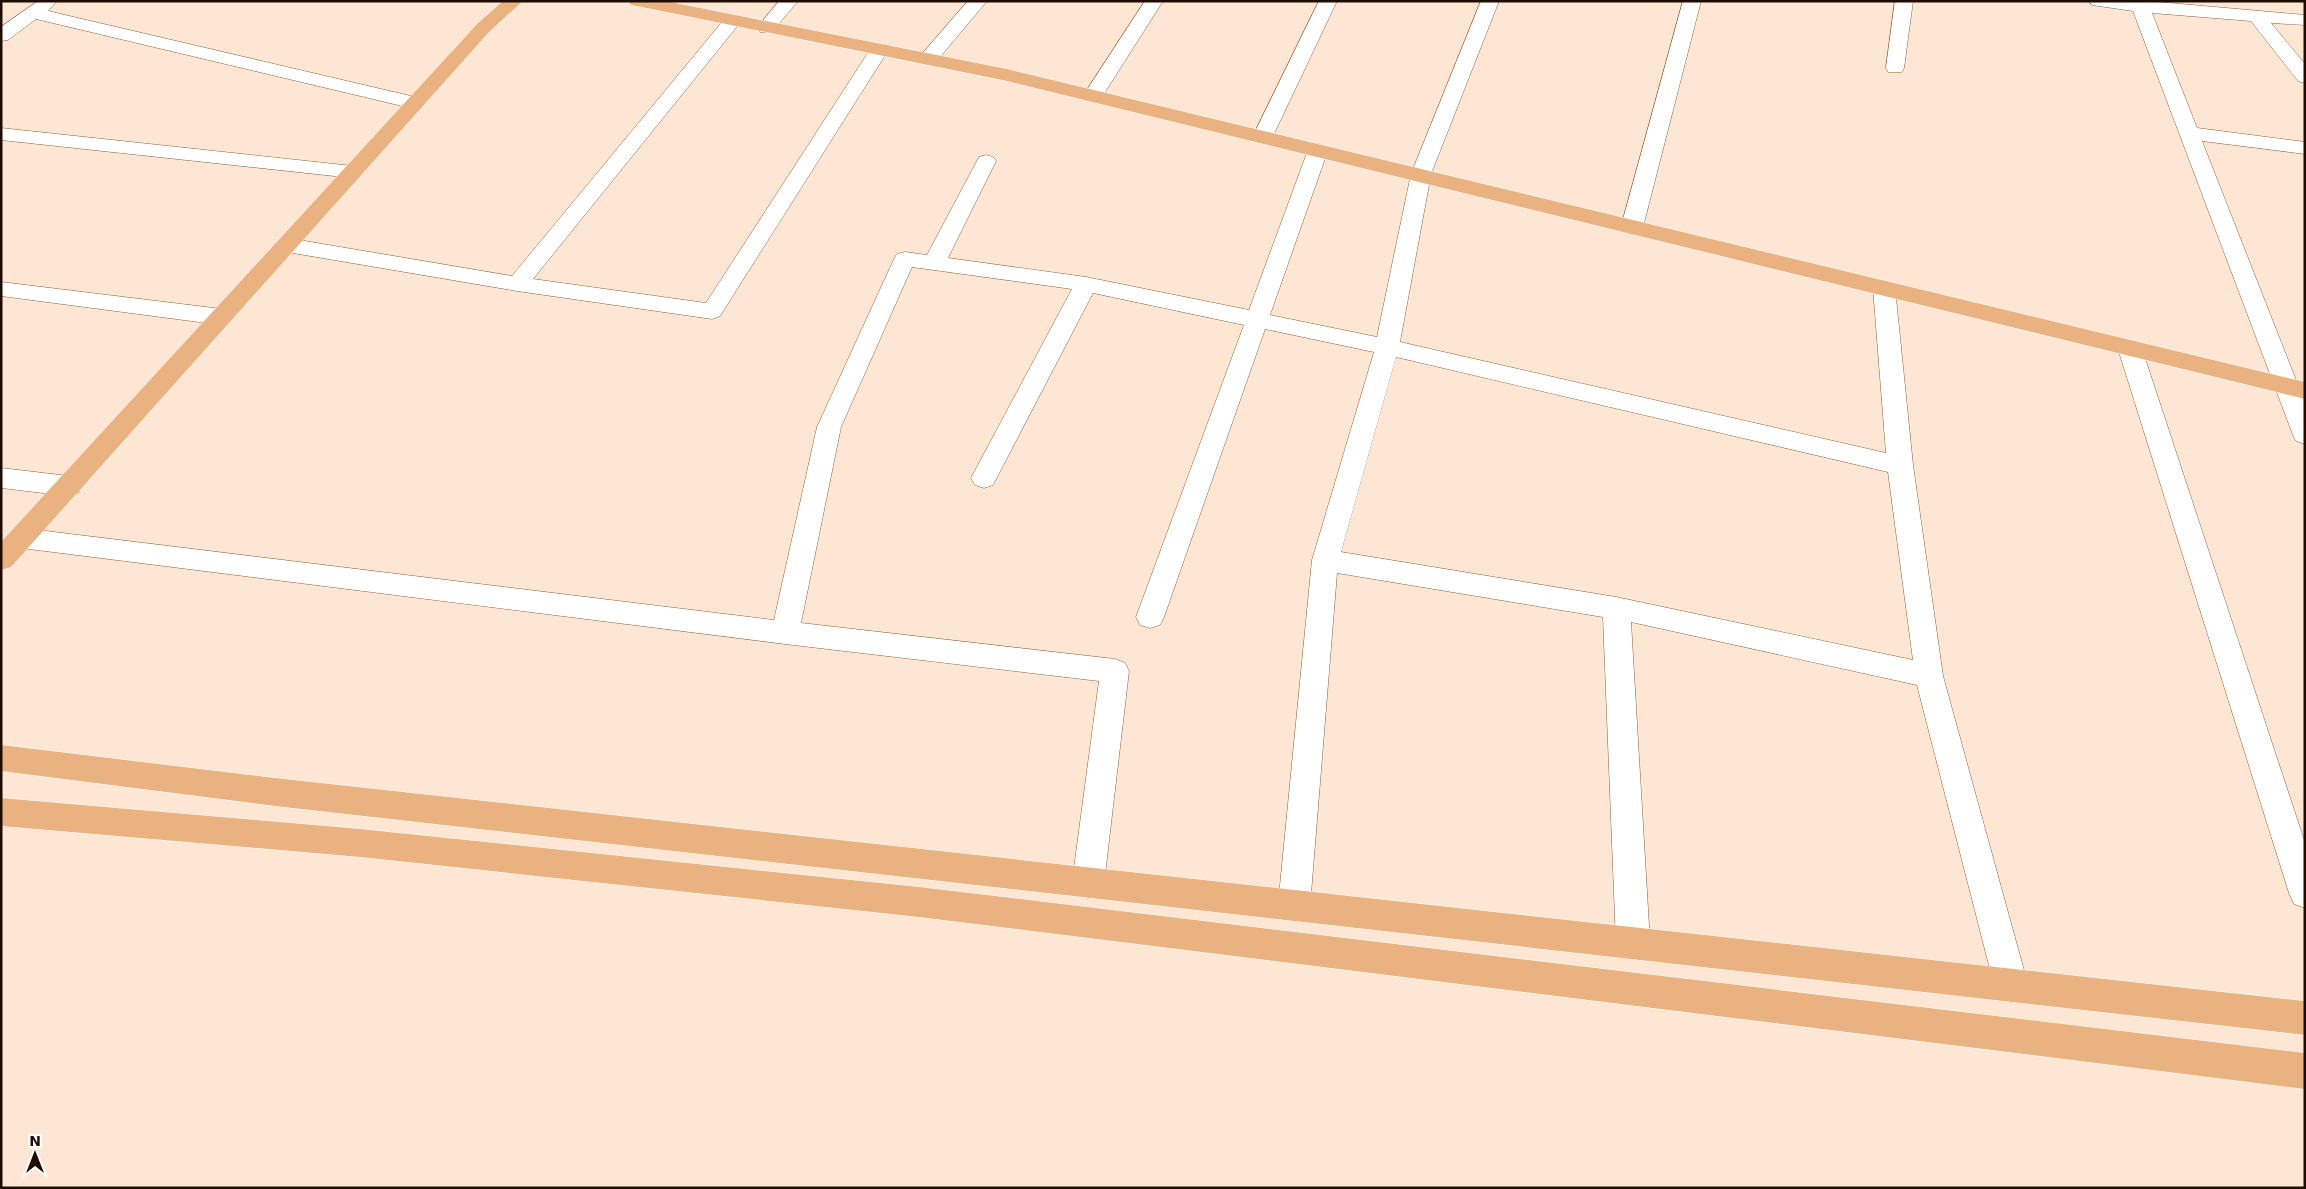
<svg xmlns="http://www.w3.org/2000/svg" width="2306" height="1189" viewBox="0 0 2306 1189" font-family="'DejaVu Sans',sans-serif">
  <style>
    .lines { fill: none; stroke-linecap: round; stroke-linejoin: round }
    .minor-casing { stroke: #915e37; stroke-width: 1 }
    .major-casing { stroke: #fff; stroke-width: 1 }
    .minor { fill: #fff; fill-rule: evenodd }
    .major { fill: #e9b280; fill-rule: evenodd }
  </style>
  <rect width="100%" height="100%" fill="#fee6d5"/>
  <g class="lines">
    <!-- minor casing -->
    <g class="minor-casing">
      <g id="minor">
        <polygon points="38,1 57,1 48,11 415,97 422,99 425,103 422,107 415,109 36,19 8,40 1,41 1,27"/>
        <polygon points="779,1 798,1 772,32 760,32 757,28"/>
        <polygon points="968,1 987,1 935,63 921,63 919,59 921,55"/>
        <polygon points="1145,1 1163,1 1100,100 1086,100 1083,96"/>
        <polygon points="1319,1 1337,1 1273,136 1270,140 1263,142 1256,140 1253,136"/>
        <path d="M1481,1H1499L1431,174L1400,342L1886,453L1873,288L1876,283L1884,281L1892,283L1895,288L1913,465L1943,676L2028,985L2023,997L2011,1002L1999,997L1994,985L1917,685L1631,622L1650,943L1645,954L1633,959L1621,954L1616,943L1603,617L1337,573L1310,906L1306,917L1294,921L1282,917L1278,906L1312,560L1374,352L1265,329L1164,617L1160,625L1150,628L1140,625L1136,617L1244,325L1093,293L993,485L984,488L975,485L971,478L1072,289L912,267L841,427L801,623L1115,659L1125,663L1129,671L1104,883L1099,894L1088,898L1077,894L1072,883L1099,681L785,644L21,548L12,545L8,538L12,531L21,528L774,620L817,427L894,259L897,254L905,252L927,255L979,157L986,155L993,157L996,161L948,258L1086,277L1249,310L1308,150L1311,146L1318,144L1325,146L1328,150L1270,315L1377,337L1411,174ZM1396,357L1888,472L1913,660L1616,597L1341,552Z"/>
        <polygon points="1683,1 1701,1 1643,227 1640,232 1632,234 1624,232 1621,227"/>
        <polygon points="1895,1 1913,1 1904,68 1902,72 1888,72 1886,68"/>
        <polygon points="2089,1 2147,1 2305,15 2305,25 2271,23 2305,64 2305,83 2298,81 2251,21 2152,13 2197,128 2305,142 2305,154 2202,141 2305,403 2305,444 2296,441 2293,435 2133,11 2092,5"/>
        <polygon points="733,15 739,16 742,20 739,24 533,279 706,303 873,45 887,45 889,49 720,316 712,319 517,291 287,252 279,250 276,245 279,240 287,238 512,276 727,16"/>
        <polygon points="1,128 353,166 360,168 363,172 360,176 353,178 1,140"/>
        <polygon points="1,282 222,309 230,312 234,317 230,322 222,325 1,296"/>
        <polygon points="2130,341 2138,343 2142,349 2305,843 2305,908 2294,904 2289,893 2118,349 2122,343"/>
        <polygon points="1,468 69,476 78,479 82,486 78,493 69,496 1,488"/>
      </g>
    </g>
    <!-- major casing -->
    <g class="major-casing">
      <g id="major">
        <polygon points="503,1 523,1 490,31 11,567 1,570 1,542 478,23"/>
        <polygon points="628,1 665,1 1007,69 2305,382 2305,399 1007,81 637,6 631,5"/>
        <polygon points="1,745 275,778 2305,1001 2305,1035 275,806 1,771"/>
        <polygon points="1,798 360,829 919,887 2305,1053 2305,1089 919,917 360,857 1,826"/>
      </g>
    </g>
    <!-- minor -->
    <use href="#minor" class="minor"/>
    <!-- major -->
    <use href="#major" class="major"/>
  </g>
  <!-- border -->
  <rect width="2306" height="1189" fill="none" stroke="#1f0c00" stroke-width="5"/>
  <!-- north arrow -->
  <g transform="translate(35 1154)" stroke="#ffffff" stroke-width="4" paint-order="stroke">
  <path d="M0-4L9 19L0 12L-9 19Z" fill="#1f0c00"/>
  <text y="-8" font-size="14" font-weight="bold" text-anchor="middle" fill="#1f0c00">N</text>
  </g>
</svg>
